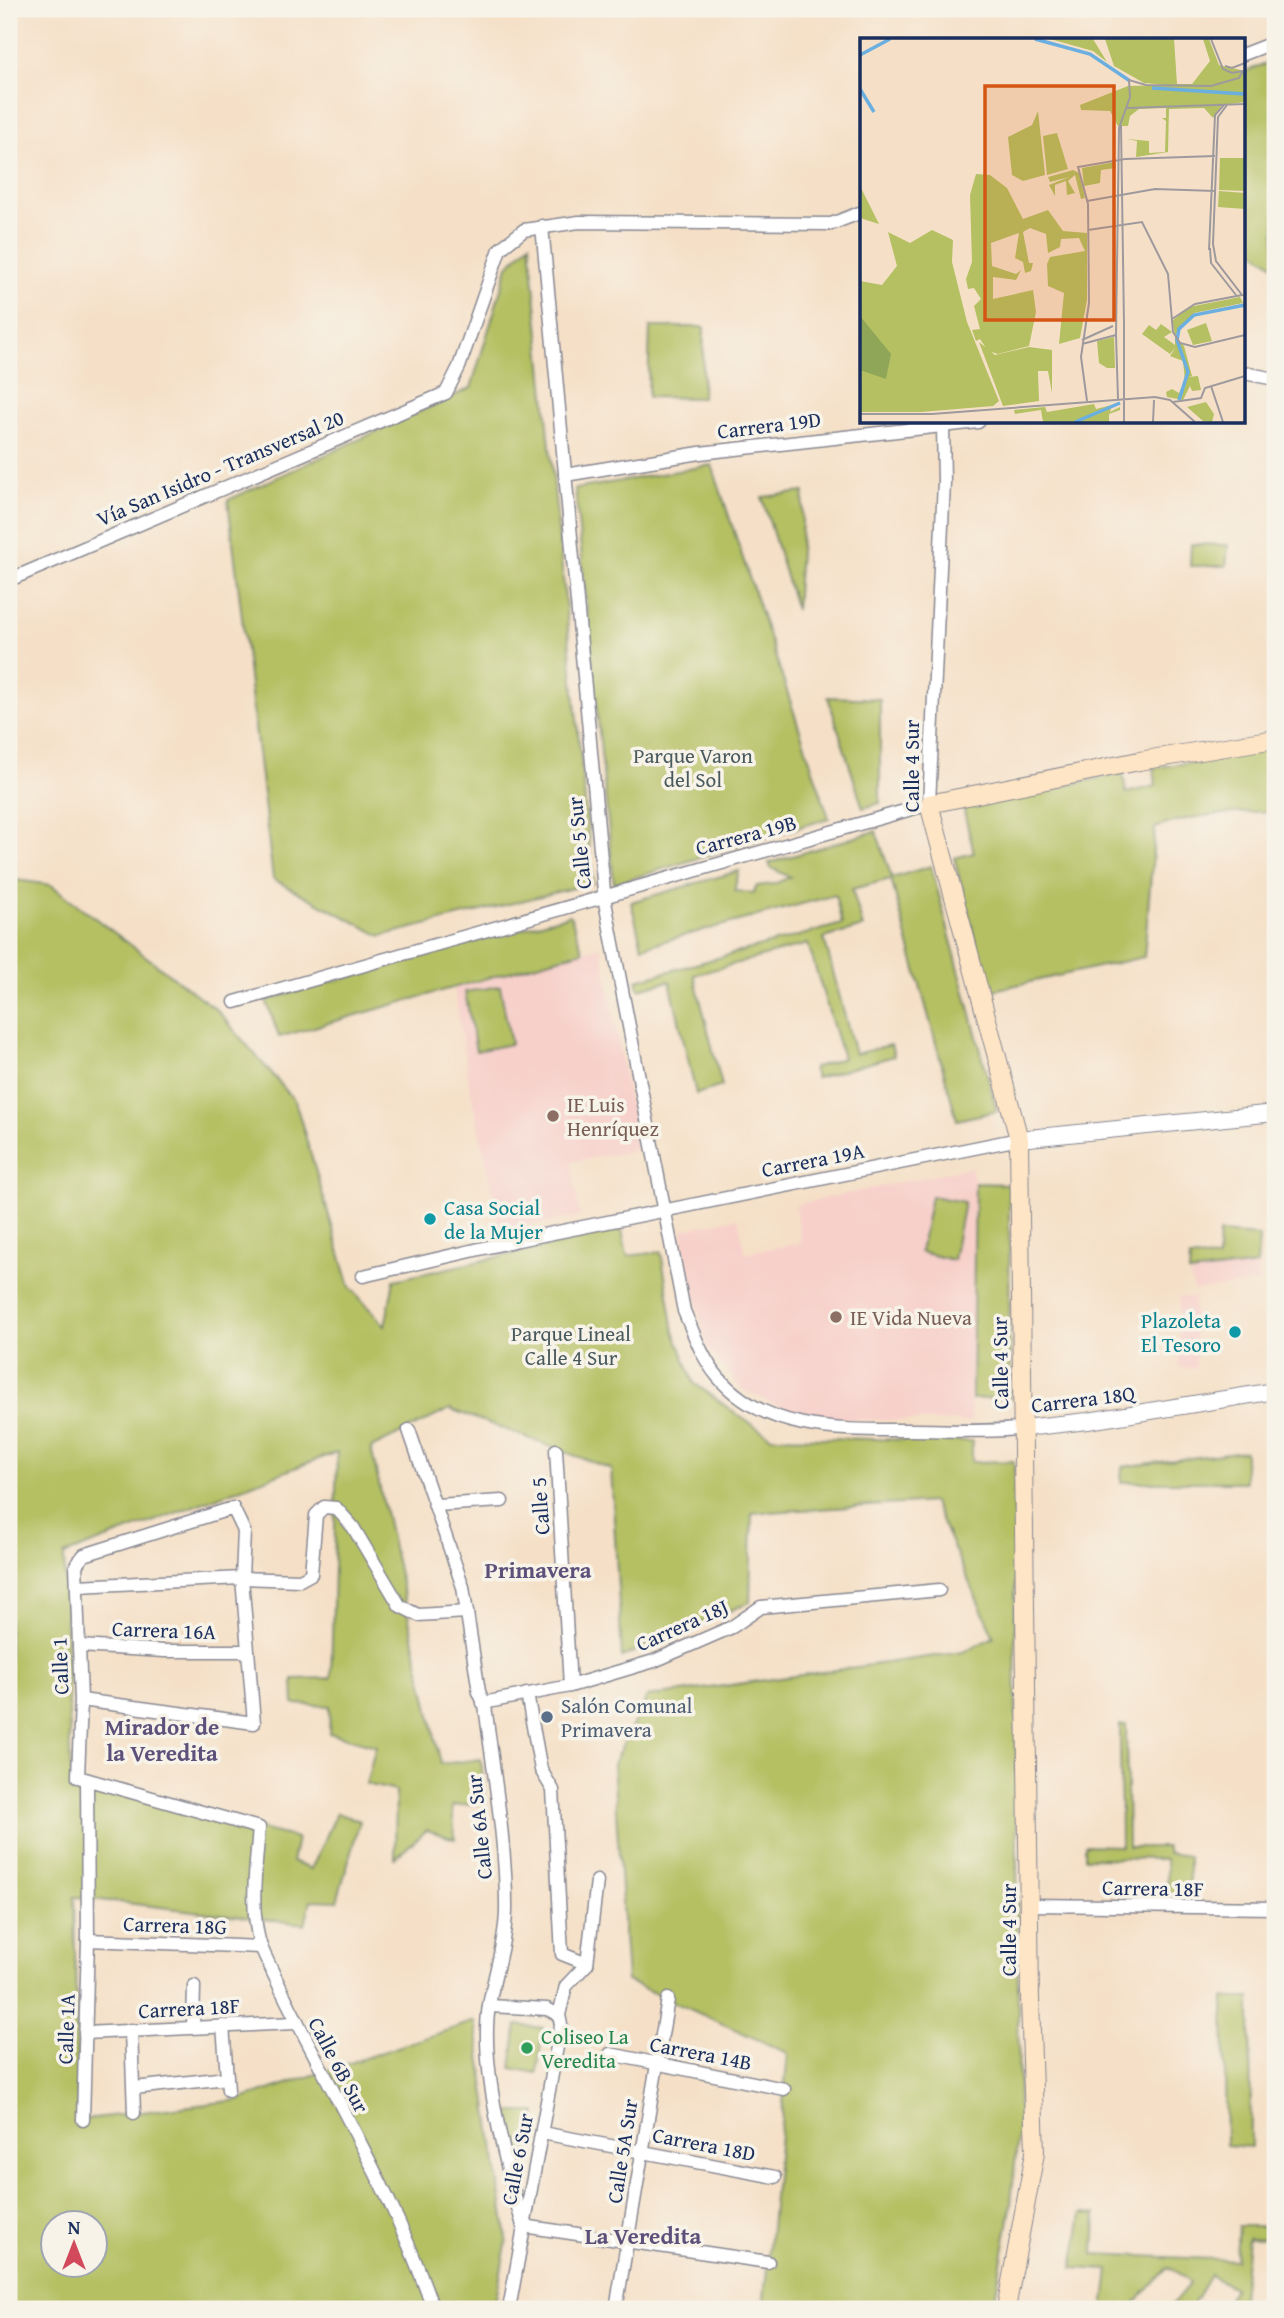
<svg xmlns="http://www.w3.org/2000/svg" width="1284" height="2318" viewBox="0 0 1284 2318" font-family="'Gentium Book Plus',serif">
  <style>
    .built { fill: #f7d0ca }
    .green { fill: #b4c062; stroke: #687860; stroke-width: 2; fill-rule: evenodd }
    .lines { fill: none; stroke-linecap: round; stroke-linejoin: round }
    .minor-casing { stroke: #888892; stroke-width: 15 }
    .tertiary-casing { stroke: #888892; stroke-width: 18 }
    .secondary-casing { stroke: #888892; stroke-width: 20 }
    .minor { stroke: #fff; stroke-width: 12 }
    .tertiary { stroke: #fff; stroke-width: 16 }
    .secondary { stroke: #fee5c5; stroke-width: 18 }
    .education-dot { fill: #8d6e63; stroke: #f7f3e8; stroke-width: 2.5 }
    .culture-dot { fill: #0f9aa8; stroke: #f7f3e8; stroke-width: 2.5 }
    .service-dot { fill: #5c6f8a; stroke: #f7f3e8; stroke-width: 2.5 }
    .leisure-dot { fill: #2e9e5b; stroke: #f7f3e8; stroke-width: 2.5 }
    .labels { text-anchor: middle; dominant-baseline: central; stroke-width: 7; stroke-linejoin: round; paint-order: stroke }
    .street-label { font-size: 21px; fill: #1b2f5e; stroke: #f7f3e8 }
    .park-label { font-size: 21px; fill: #495a5f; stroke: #f7f3e8 }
    .education-label { font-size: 21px; fill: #785e54; stroke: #f7f3e8; text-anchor: start }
    .culture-label { font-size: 21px; fill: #0d838f; stroke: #f7f3e8; text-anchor: start }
    .service-label { font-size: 21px; fill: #4e5e75; stroke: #f7f3e8; text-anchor: start }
    .leisure-label { font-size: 21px; fill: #27864d; stroke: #f7f3e8; text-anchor: start }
    .neighbourhood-label { font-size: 23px; font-weight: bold; fill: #5c517b; stroke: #f7f3e8 }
    .inset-river { fill: none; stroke: #6baee0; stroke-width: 3.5 }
    .inset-road { fill: none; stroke: #9e999d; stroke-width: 2 }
    .view { fill: #d45514; fill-opacity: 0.15; stroke: #d45514; stroke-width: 3.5 }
    .inset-edge { fill: none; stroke: #1b2f5e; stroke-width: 3.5 }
  </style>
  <rect width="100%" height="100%" fill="#f7f3e8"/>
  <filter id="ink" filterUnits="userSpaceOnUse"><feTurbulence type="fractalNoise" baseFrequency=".0143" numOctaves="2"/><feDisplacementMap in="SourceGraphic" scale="14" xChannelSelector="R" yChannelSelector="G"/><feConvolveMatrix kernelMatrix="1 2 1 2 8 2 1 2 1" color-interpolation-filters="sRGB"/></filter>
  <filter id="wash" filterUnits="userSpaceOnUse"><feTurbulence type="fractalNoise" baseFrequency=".00686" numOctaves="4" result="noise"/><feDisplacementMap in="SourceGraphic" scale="28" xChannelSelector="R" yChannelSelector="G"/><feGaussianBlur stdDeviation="1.57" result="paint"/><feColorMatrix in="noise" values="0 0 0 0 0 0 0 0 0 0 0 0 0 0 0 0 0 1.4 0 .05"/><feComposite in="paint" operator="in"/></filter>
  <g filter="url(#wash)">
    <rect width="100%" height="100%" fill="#f5e0c7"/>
    <!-- built -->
    <g class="built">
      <polygon points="601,946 638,1150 571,1162 580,1216 500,1230 469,1082 454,989"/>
      <polygon points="971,1167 975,1183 971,1422 806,1418 743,1390 706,1346 681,1230 738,1218 745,1253 801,1243 795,1205"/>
      <polygon points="1257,1265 1260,1282 1194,1291 1189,1273"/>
      <polygon points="1179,1297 1194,1298 1196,1368 1179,1368"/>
    </g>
    <!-- green -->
    <g class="green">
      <polygon points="1275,60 1275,266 1244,244 1244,72"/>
      <polygon points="530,243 593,883 381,936 273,879 228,500 471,388 508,266"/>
      <polygon points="650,327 704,327 702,398 648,397"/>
      <polygon points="712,465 829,818 614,884 575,489"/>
      <polygon points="804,492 796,610 762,497"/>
      <polygon points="1191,544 1228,545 1226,566 1190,566"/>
      <polygon points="828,697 880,699 880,803 863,808"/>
      <path d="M1275,749V811C1234,813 1194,813 1155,828L1144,957L989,991L954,858L974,853L963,807L1123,773L1126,793L1156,786L1154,768Z"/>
      <polygon points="876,831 892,878 931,866 997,1111 957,1120 891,879 852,889 863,927 824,938 855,1054 891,1045 894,1056 816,1078 813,1068 843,1058 808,944 694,975 722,1086 696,1094 670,981 639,989 637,980 842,924 835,895 642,947 631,902 739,871 734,891 753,893 757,886 774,884 790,877 771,868 769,863"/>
      <path d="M9,879L51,885L217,1010L295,1101L350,1287L385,1326L394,1280L622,1230L627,1256L661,1252L674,1331L694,1383L745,1420L772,1437L972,1441V1462L1014,1461L1019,2123L1010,2213L993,2309H763L788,2053L627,1981L613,1764L647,1697L963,1652L994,1637L933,1502L752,1513L750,1602L622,1657L611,1469L450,1409L371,1448L441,1764L481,1759L485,1803L452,1806L455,1839L427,1830L395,1858L396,1791L366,1784L376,1746L329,1733L330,1706L294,1704L293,1679L331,1678L337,1452L64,1555L71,1782L297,1838L292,1862L311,1869L337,1813L360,1821L337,1901L311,1900L305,1924L74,1897L78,2120L239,2100L475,2021L507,2239L494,2309H9ZM52,2224H94V2266H52Z"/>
      <polygon points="570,915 583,951 279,1037 266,1000"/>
      <polygon points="500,986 511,1044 476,1051 465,992"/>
      <polygon points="975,1183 1009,1184 1010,1398 972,1399"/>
      <polygon points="931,1196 964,1202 953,1260 920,1252"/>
      <polygon points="1219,1233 1259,1236 1257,1265 1189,1273 1190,1258 1218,1259"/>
      <polygon points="1245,1451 1245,1482 1121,1482 1122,1467"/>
      <polygon points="1120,1725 1126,1725 1128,1847 1166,1847 1168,1853 1189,1856 1189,1894 1168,1894 1166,1859 1085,1858 1085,1845 1121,1846"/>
      <polygon points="1224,1998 1250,1998 1251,2147 1226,2145"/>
      <polygon points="517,2025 543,2028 537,2073 511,2068"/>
      <polygon points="509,2112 537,2112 524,2177"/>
      <polygon points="1082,2213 1096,2214 1094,2254 1236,2260 1238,2226 1275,2226 1275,2239 1248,2238 1241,2309 1222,2309 1234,2288 1210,2275 1190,2309 1168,2309 1190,2283 1174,2269 1167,2268 1129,2309 1104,2309 1109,2270 1073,2268"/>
    </g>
  </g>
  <g filter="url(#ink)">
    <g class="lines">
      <!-- minor casing -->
      <g class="minor-casing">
        <g id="minor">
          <polyline points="1244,54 1275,42"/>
          <path d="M542,226L605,902L684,1311C694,1334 702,1358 718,1377C766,1434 845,1430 912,1430C949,1430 987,1433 1024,1428"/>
          <polyline points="1244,373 1275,379"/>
          <polyline points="565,475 700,453 978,422"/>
          <polyline points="9,580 446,393 459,367 500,249 524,230 579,222 831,224 862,212"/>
          <polyline points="235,1002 929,804 944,482 943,426"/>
          <polyline points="363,1276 518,1240 1019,1139"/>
          <path d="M409,1430L463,1587L479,1692L485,1705C493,1770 507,1848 506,1912C505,1945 494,1974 489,2006C479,2065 507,2168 523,2226"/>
          <polyline points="556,1450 570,1686"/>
          <polyline points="436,1505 502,1501"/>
          <polyline points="77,1586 242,1578 300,1580 311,1574 316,1515 324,1507 336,1508 353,1527 400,1606 418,1615 467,1612"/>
          <polyline points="79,1646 164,1651 248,1651"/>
          <polyline points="527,1694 541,1770 553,1790 562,1954 587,1964"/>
          <path d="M81,1700L254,1723L242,1578L244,1531L233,1508L84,1555L76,1565L81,1700L78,1777L259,1828C256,1867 249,1910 261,1947C316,2069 391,2183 433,2309"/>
          <polyline points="483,1703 570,1686 654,1661 732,1627 761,1607 939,1590"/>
          <polyline points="1031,1905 1275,1908"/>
          <polyline points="88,1940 261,1947"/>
          <polyline points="489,2006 547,2009 559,2015"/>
          <polyline points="223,2026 228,2090"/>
          <polyline points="193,2027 194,1986"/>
          <polyline points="131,2030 134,2113"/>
          <polyline points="85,2033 295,2023"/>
          <polyline points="610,2054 784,2089"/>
          <polyline points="134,2088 227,2078"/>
          <polyline points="83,2120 88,1940 87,1780"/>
          <polyline points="542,2133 775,2177"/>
          <polyline points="523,2226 768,2262"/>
          <polyline points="509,2309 561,2025 559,2015 566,1986 587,1964 597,1881"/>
          <polyline points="616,2309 668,1999"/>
        </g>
      </g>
      <!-- tertiary casing -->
      <g class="tertiary-casing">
        <g id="tertiary">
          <polyline points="1019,1139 1275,1113"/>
          <polyline points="1024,1428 1088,1421 1275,1391"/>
        </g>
      </g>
      <!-- secondary casing -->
      <g class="secondary-casing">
        <polyline id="secondary" points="1006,2309 1035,2153 1030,1998 1019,1139 929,804 1139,761 1275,739"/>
      </g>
      <!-- minor -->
      <use href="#minor" class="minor"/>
      <!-- tertiary -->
      <use href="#tertiary" class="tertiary"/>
      <!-- secondary -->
      <use href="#secondary" class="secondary"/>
    </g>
  </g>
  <!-- markers -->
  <g class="education-dot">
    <circle cx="553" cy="1116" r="7"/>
    <circle cx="836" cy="1317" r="7"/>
  </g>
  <g class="culture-dot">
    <circle cx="430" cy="1219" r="7"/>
    <circle cx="1235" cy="1332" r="7"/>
  </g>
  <circle class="service-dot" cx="547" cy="1717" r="7"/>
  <circle class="leisure-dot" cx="527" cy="2048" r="7"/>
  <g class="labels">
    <!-- street labels -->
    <g class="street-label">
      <text transform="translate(769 425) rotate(-7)">Carrera 19D</text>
      <text transform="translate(220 468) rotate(-23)">Vía San Isidro - Transversal 20</text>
      <text transform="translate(911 766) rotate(-90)">Calle 4 Sur</text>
      <text transform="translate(746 835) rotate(-15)">Carrera 19B</text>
      <text transform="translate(579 843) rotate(-96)">Calle 5 Sur</text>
      <text transform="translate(813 1160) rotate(-11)">Carrera 19A</text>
      <text transform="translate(1000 1363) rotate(-91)">Calle 4 Sur</text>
      <text transform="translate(1083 1399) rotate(-7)">Carrera 18Q</text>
      <text transform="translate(540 1506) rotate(-94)">Calle 5</text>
      <text transform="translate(682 1625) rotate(-24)">Carrera 18J</text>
      <text transform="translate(164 1630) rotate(2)">Carrera 16A</text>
      <text transform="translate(60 1666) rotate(-92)">Calle 1</text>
      <text transform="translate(479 1827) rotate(-96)">Calle 6A Sur</text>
      <text transform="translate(1153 1888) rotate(1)">Carrera 18F</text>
      <text transform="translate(175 1925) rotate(2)">Carrera 18G</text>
      <text transform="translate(1008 1930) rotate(-90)">Calle 4 Sur</text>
      <text transform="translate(189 2008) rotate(-3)">Carrera 18F</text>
      <text transform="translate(66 2029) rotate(-88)">Calle 1A</text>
      <text transform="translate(701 2053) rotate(11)">Carrera 14B</text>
      <text transform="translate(339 2065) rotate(62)">Calle 6B Sur</text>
      <text transform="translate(704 2144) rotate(11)">Carrera 18D</text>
      <text transform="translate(622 2151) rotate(-81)">Calle 5A Sur</text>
      <text transform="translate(517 2159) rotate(-79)">Calle 6 Sur</text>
    </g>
    <!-- park labels -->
    <g class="park-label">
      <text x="693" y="755">Parque Varon<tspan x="693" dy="24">del Sol</tspan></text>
      <text x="571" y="1333">Parque Lineal<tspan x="571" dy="24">Calle 4 Sur</tspan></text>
    </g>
    <!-- education labels -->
    <g class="education-label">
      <text x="567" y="1104">IE Luis<tspan x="567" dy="24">Henríquez</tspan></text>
      <text x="850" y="1317">IE Vida Nueva</text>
    </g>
    <!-- culture labels -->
    <g class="culture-label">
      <text x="444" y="1207">Casa Social<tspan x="444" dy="24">de la Mujer</tspan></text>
      <text x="1221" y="1320" text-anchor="end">Plazoleta<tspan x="1221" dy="24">El Tesoro</tspan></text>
    </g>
    <!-- service labels -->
    <g class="service-label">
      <text x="561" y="1705">Salón Comunal<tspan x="561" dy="24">Primavera</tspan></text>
    </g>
    <!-- leisure labels -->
    <g class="leisure-label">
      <text x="541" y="2036">Coliseo La<tspan x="541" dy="24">Veredita</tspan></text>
    </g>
    <!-- neighbourhood labels -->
    <g class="neighbourhood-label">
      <text x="538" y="1569">Primavera</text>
      <text x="162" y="1726">Mirador de<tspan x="162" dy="26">la Veredita</tspan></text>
      <text x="643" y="2235">La Veredita</text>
    </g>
  </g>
  <!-- overview -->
  <g transform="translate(860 38)">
    <rect width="385" height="385" fill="#f5e0c7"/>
    <path d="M190,1H233L247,24L233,13ZM245,1H314L317,46H332L350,23L343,1H349L359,27L385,33V64L362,67L353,80L344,70L309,71L308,114L276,119L277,103L267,101L289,103V115L305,114L306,83L302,80H306V70L279,71L270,78L268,88H258L250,73L221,72L220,67L268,48L307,47L284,45L254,28ZM178,73L185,137L163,143L152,137L148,99L172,87ZM197,95L208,131L187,137L183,98ZM360,120H385V153L359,152ZM255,124L256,130L241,132L240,145L224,148L222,130ZM213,132L219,135L225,160L221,161L215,137L208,143L215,155L207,157L206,143L195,147V158L189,147L209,139L190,144L188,139ZM116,136L130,137L147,150L163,181L188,172L203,193L227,195V262L220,300L199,306L204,255L188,248L187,226L190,219L225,213L219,200L201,201L200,209L188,215L186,196L170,190L163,194L169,225H173L171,233L165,235L163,224L155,220L159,195L131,205L132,228L156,236L161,232L156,242L133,239V261L173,252L176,274L169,308L138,316L128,313L120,301L116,303L112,292L120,291L114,268L121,261L114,250L108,251L106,241L112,224L110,157ZM0,148L19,186L0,180ZM359,153L385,155V171L358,169ZM72,192L93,202L92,224L107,284L139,363L133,368L61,374H0V243L22,247L37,228L28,194L50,205ZM380,259L383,265L334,275L315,297L312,283L329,269ZM346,285L352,303L333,307L327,292ZM301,286L312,294L304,299L315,307V298L324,308L332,338L329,339L338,338L341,352L332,353L330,348L323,362L307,359L306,354L312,351L319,355L325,343L323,323L310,318L316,309L310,316L282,296L289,287L296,292ZM254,299L255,330H247L239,325L237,303ZM119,304L135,317L169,309L192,312V355L188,333H178L179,363L143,368ZM346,364L354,376L352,384L343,383L327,369ZM234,366L236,371L252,367L250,374L260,369V372L249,376V384H183L181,372L155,376L154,372L185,369L187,374Z" fill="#b4c062"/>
    <path d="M0,278L31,316L26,341L0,332Z" fill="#8fa658"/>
    <path class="inset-river" d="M175,1L230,16L270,43M0,17L30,1M292,50L385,56M0,51L14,74M319,362L328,334L317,302L319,291L334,277L385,267M215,384L260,365"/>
    <path class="inset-road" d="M351,1L363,31L372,35L383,33M365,28L372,30L385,25M267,70L385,66M261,87L264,286M265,121L355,118M227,163L295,151L355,153M228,192L282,184L308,236L313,294L320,305L335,309L385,297M350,210L351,225L376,257M349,212L355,77L364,67M312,281L335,266L382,257L356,223L353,206L358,79L367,67M264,286V384M256,297L259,90L270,59L269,42L286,47L351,48L379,40L383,33M256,297L258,361M222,302L253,288M222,306L256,297M351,348L363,384M227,363L221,319L229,265L228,166L218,129L265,121M313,364L341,360L345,350L385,338M0,376H72L295,359L310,362L335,384M293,384L294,362"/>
    <path class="view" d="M125,48H254V282H125Z"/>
    <rect width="385" height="385" class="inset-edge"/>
  </g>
  <!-- margin -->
  <rect width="1284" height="2318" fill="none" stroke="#f7f3e8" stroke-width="35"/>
  <!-- north arrow -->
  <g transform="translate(74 2244)"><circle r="33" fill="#f7f3e8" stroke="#9fa5b1" stroke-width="2"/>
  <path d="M0-5L12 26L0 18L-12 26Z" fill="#d1495b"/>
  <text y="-10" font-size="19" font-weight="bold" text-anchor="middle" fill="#1b2f5e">N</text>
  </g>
</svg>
